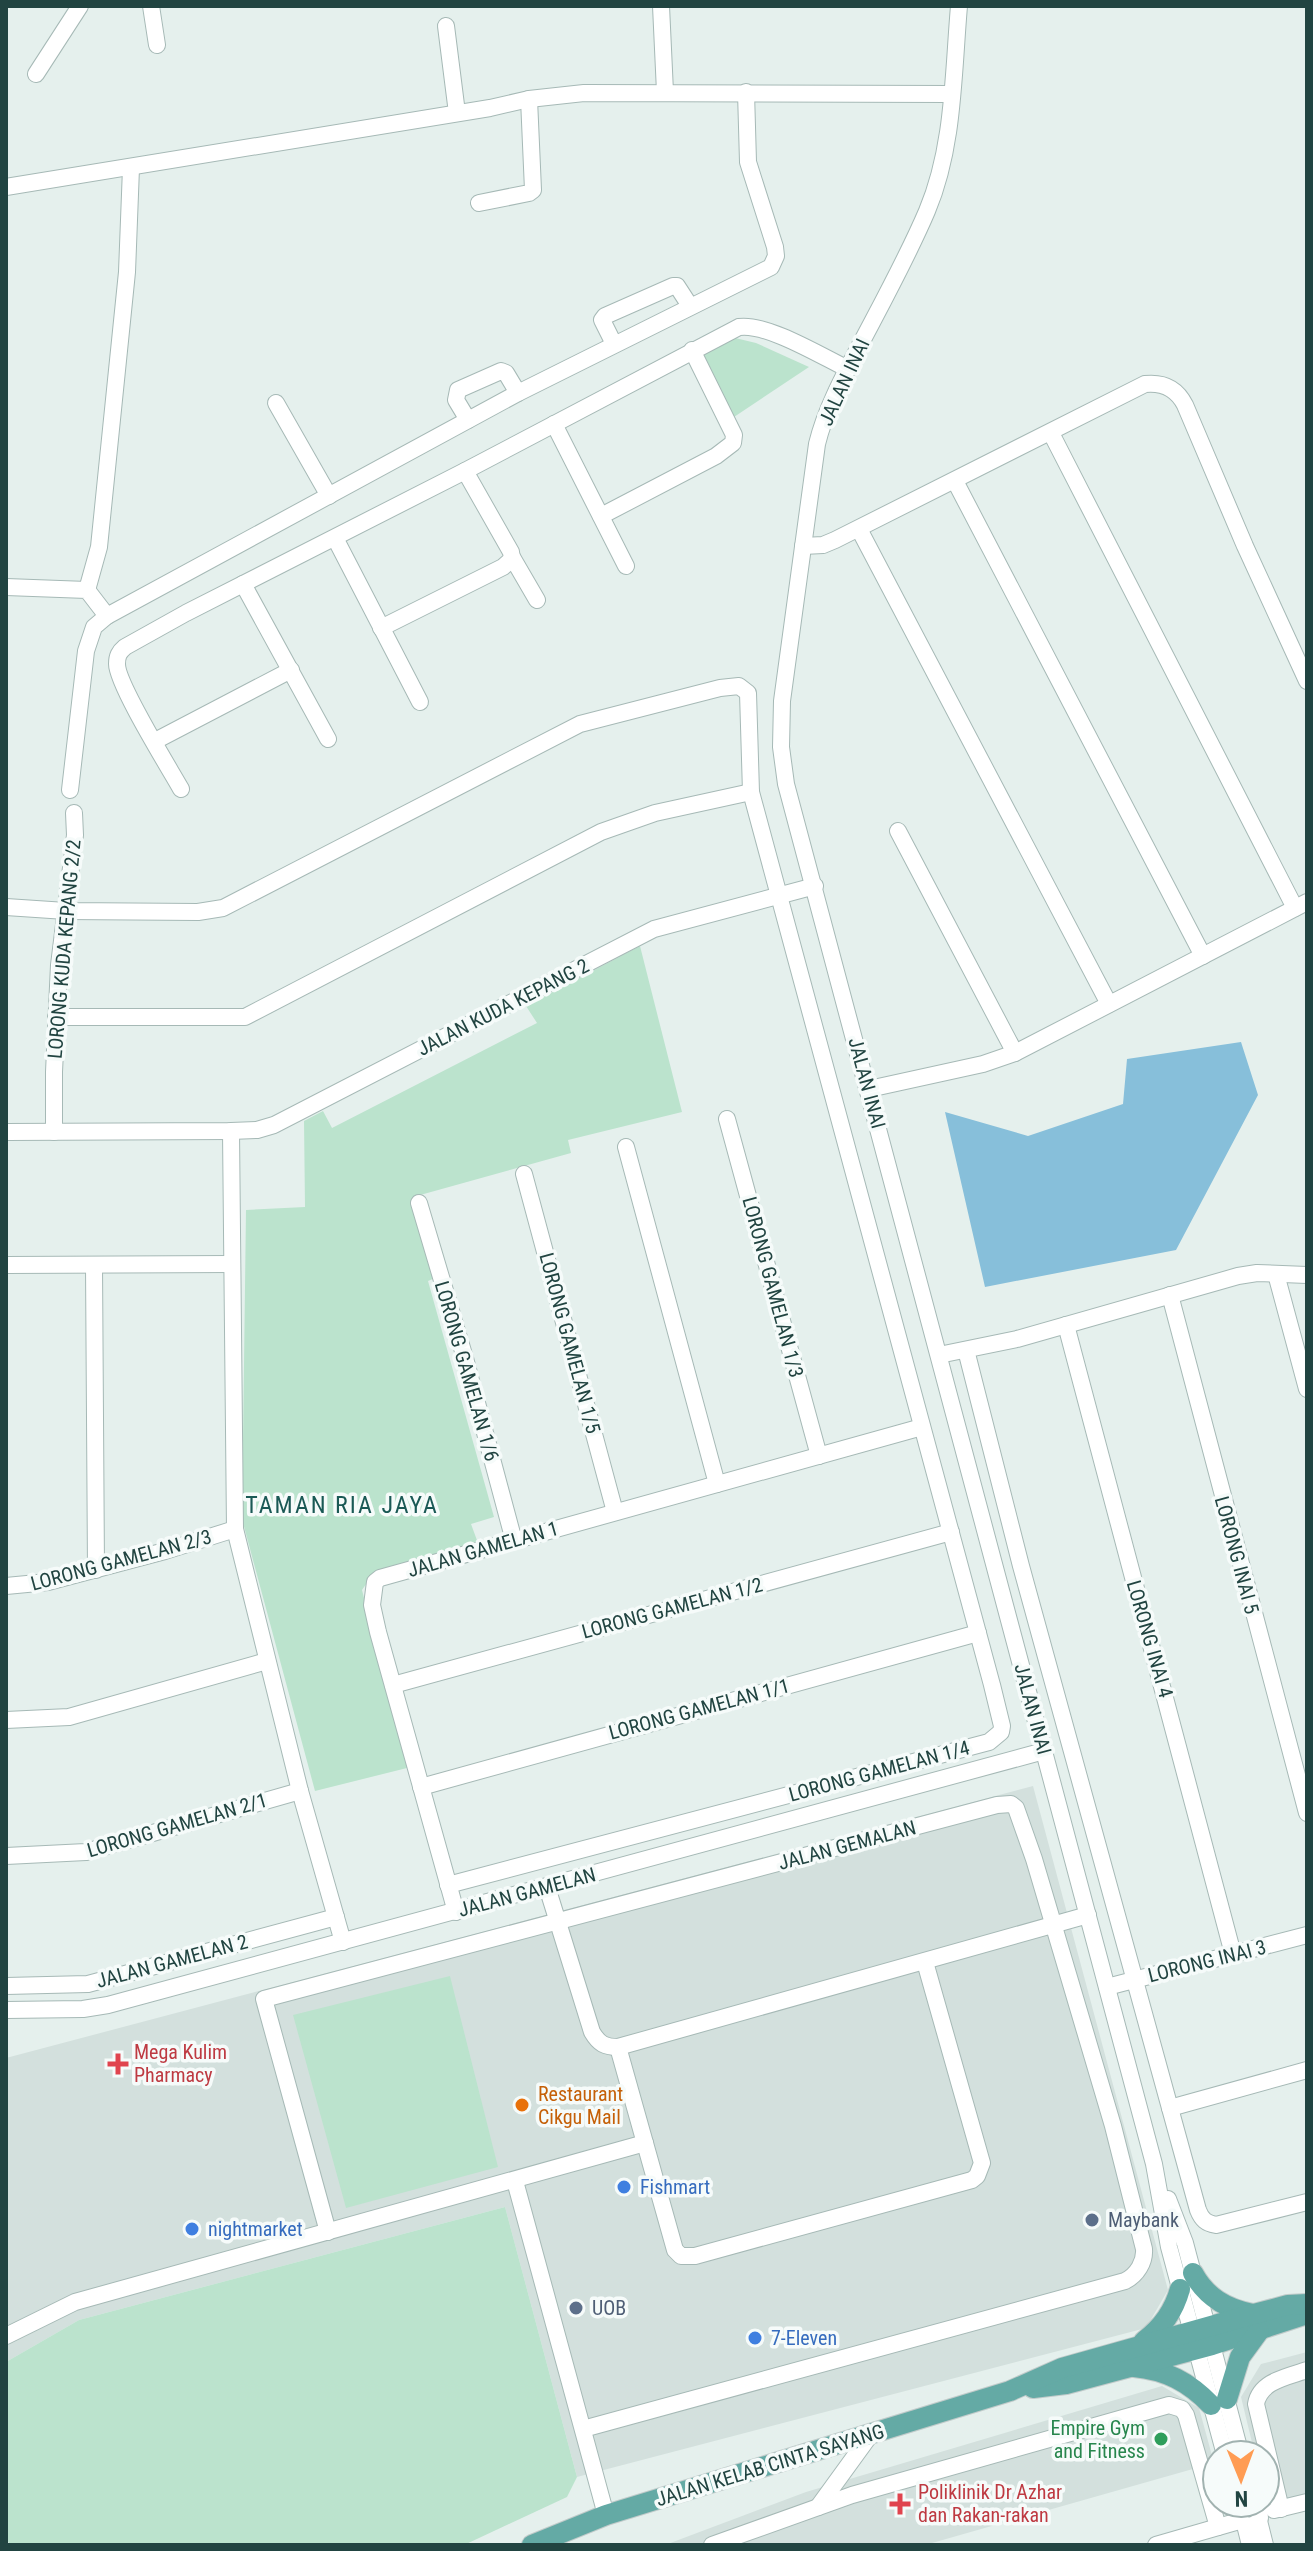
<svg xmlns="http://www.w3.org/2000/svg" width="1313" height="2551" viewBox="0 0 1313 2551" font-family="'Roboto Condensed',sans-serif">
  <style>
    .built { fill: #d3e0dd }
    .green { fill: #bbe3cd }
    .water { fill: #87bfda }
    .lines { fill: none; stroke-linecap: round; stroke-linejoin: round }
    .minor-casing { stroke: #a6b9b6; stroke-width: 18 }
    .major-casing { stroke: #c1cbca; stroke-width: 22 }
    .minor { stroke: #fff; stroke-width: 16 }
    .major { stroke: #64aaa5; stroke-width: 20 }
    .health-dot { fill: #e0444e; stroke: #f6fbfa; stroke-width: 3 }
    .food-dot { fill: #e8710a; stroke: #f6fbfa; stroke-width: 3 }
    .shop-dot { fill: #3f7fe0; stroke: #f6fbfa; stroke-width: 3 }
    .service-dot { fill: #5c6f8a; stroke: #f6fbfa; stroke-width: 3 }
    .leisure-dot { fill: #2e9e5b; stroke: #f6fbfa; stroke-width: 3 }
    .labels { text-anchor: middle; dominant-baseline: central; stroke-width: 7; stroke-linejoin: round; paint-order: stroke }
    .street-label { font-size: 20px; fill: #214441; stroke: #f6fbfa }
    .health-label { font-size: 20px; fill: #be3a42; stroke: #f6fbfa; text-anchor: start }
    .food-label { font-size: 20px; fill: #c56008; stroke: #f6fbfa; text-anchor: start }
    .shop-label { font-size: 20px; fill: #366cbe; stroke: #f6fbfa; text-anchor: start }
    .service-label { font-size: 20px; fill: #4e5e75; stroke: #f6fbfa; text-anchor: start }
    .leisure-label { font-size: 20px; fill: #27864d; stroke: #f6fbfa; text-anchor: end }
    .quarter-label { font-size: 24px; letter-spacing: 2px; fill: #1a5955; stroke: #f6fbfa }
  </style>
  <rect width="100%" height="100%" fill="#e5f0ed"/>
  <!-- built -->
  <g class="built">
    <polygon points="1033,1786 1168,2290 1146,2328 577,2477 505,2207 79,2320 6,2362 6,2058"/>
    <polygon points="1307,2352 1307,2497 1267,2506 1265,2455 1255,2455 1241,2397 1261,2364"/>
    <polygon points="1162,2386 1199,2408 1214,2463 925,2545 665,2545 806,2492"/>
  </g>
  <!-- green -->
  <g class="green">
    <polygon points="731,337 756,343 809,367 734,417 701,358 705,350"/>
    <polygon points="640,946 682,1112 568,1140 571,1153 413,1197 435,1278 428,1281 494,1517 471,1524 478,1543 375,1571 362,1590 407,1768 315,1791 242,1519 246,1210 305,1207 304,1121 323,1111 332,1128 537,1023 526,1006"/>
    <polygon points="450,1976 498,2167 346,2208 293,2015"/>
    <polygon points="505,2207 577,2477 567,2497 464,2545 10,2545 6,2538 6,2362 79,2320"/>
  </g>
  <!-- water -->
  <polygon class="water" points="1241,1042 1258,1095 1176,1250 985,1287 945,1112 1028,1136 1123,1104 1127,1059"/>
  <g class="lines">
    <!-- minor casing -->
    <g class="minor-casing">
      <g id="minor">
        <polyline points="151,6 157,45"/>
        <polyline points="661,6 665,92"/>
        <path d="M959,6C953,75 954,147 927,211C907,258 882,303 858,349C842,379 825,411 817,444L782,701L781,747L786,784L1154,2164L1169,2247L1225,2455"/>
        <polyline points="446,26 457,113"/>
        <polyline points="36,74 80,6"/>
        <polyline points="6,187 490,108 529,99 584,93 951,94"/>
        <polyline points="479,203 529,193 533,190 529,99"/>
        <polyline points="614,344 602,320 605,316 673,286 677,286 690,306"/>
        <polyline points="276,403 329,496"/>
        <polyline points="468,420 456,400 458,390 501,371 506,373 518,393"/>
        <polyline points="554,424 626,566"/>
        <polyline points="1051,433 1295,908"/>
        <polyline points="955,481 1203,956"/>
        <polyline points="601,516 716,456 733,443 734,435 692,350"/>
        <polyline points="859,529 1109,1004"/>
        <polyline points="335,538 420,702"/>
        <path d="M803,546L823,545L835,540L1145,384C1164,382 1177,389 1185,405L1245,546L1307,681"/>
        <polyline points="512,557 537,600"/>
        <polyline points="243,584 328,739"/>
        <polyline points="6,587 87,590 107,616"/>
        <polyline points="87,590 99,547 127,272 131,168"/>
        <polyline points="381,628 503,567 512,559 511,552 465,471"/>
        <polyline points="155,741 291,670"/>
        <path d="M181,789C168,766 117,684 117,664C117,656 119,652 125,647L186,613L465,471L739,327C767,323 821,356 848,369"/>
        <polyline points="70,790 86,651 94,627 107,616 518,393 771,267 776,256 775,247 748,162 746,92"/>
        <polyline points="898,831 1015,1053"/>
        <polyline points="6,907 66,911 198,912 223,908 580,724 720,688 739,686 748,693 751,792 992,1685 1002,1726 1001,1732 989,1742 448,1885"/>
        <polyline points="56,1017 245,1017 601,832 655,813 751,792"/>
        <polyline points="869,1089 983,1064 1015,1053 1307,902"/>
        <polyline points="727,1119 819,1456"/>
        <polyline points="231,1131 235,1529 300,1791 343,1942"/>
        <polyline points="6,1132 231,1131 257,1130 274,1125 654,929 815,886"/>
        <polyline points="54,1132 54,1072 59,965 75,835 74,813"/>
        <polyline points="626,1147 717,1484"/>
        <polyline points="524,1174 615,1512"/>
        <polyline points="419,1203 465,1358 514,1541"/>
        <polyline points="6,1265 232,1264"/>
        <polyline points="94,1265 96,1570"/>
        <polyline points="1276,1274 1307,1389"/>
        <polyline points="1170,1295 1307,1813"/>
        <polyline points="1066,1325 1233,1954"/>
        <path d="M966,1350L1021,1566L1198,2210C1202,2220 1206,2223 1216,2225L1307,2202"/>
        <polyline points="939,1355 1017,1339 1238,1276 1257,1273 1307,1275"/>
        <polyline points="6,1586 48,1582 165,1551 235,1529"/>
        <polyline points="393,1685 951,1532"/>
        <polyline points="6,1720 69,1717 267,1661"/>
        <polyline points="421,1787 978,1633"/>
        <polyline points="6,1856 86,1852 300,1791"/>
        <path d="M547,1887L592,2032C599,2044 605,2047 618,2047L1088,1915"/>
        <polyline points="456,1912 378,1632 372,1605 375,1582 380,1578 922,1427"/>
        <polyline points="6,1986 88,1984 336,1917"/>
        <polyline points="1107,1987 1307,1935"/>
        <polyline points="6,2010 83,2009 108,2005 1044,1751"/>
        <polyline points="618,2047 675,2250 681,2256 695,2256 972,2180 977,2176 982,2163 925,1962"/>
        <polyline points="1170,2108 1307,2070"/>
        <polyline points="515,2181 606,2515"/>
        <polyline points="1168,2199 1185,2243 1241,2455"/>
        <path d="M328,2232L264,1999L997,1805L1011,1804L1016,1808L1034,1859L1113,2126L1144,2249C1145,2262 1137,2275 1125,2281L583,2429"/>
        <polyline points="6,2336 75,2302 645,2143"/>
        <path d="M1246,2503L1239,2507L1238,2517C1243,2528 1255,2528 1260,2518L1259,2508L1252,2503"/>
        <polyline points="818,2507 871,2434"/>
        <path d="M1281,2509L1256,2404C1260,2381 1287,2377 1307,2370"/>
        <polyline points="1274,2510 1307,2502"/>
        <polyline points="1259,2521 1265,2545"/>
        <polyline points="1245,2525 1250,2545"/>
        <polyline points="712,2545 852,2495 1169,2405 1182,2409 1186,2415 1218,2527"/>
        <polyline points="1156,2545 1239,2521"/>
      </g>
    </g>
    <!-- major casing -->
    <g class="major-casing">
      <g id="major">
        <path d="M1193,2273C1206,2297 1226,2309 1253,2314"/>
        <path d="M1144,2341C1163,2327 1174,2311 1180,2289"/>
        <path d="M1134,2367C1166,2370 1189,2382 1211,2405"/>
        <polyline points="1033,2388 1066,2384 1212,2345 1307,2314"/>
        <polyline points="1227,2399 1240,2357 1259,2331"/>
        <polyline points="532,2545 606,2515 1010,2391 1062,2368 1254,2314 1288,2305 1307,2304"/>
      </g>
    </g>
    <!-- minor -->
    <use href="#minor" class="minor"/>
    <!-- major -->
    <use href="#major" class="major"/>
  </g>
  <!-- markers -->
  <g class="health-dot">
    <path d="M114 2052h8v8h8v8h-8v8h-8v-8h-8v-8h8z"/>
    <path d="M896 2492h8v8h8v8h-8v8h-8v-8h-8v-8h8z"/>
  </g>
  <circle class="food-dot" cx="522" cy="2105" r="8"/>
  <g class="shop-dot">
    <circle cx="624" cy="2187" r="8"/>
    <circle cx="192" cy="2229" r="8"/>
    <circle cx="755" cy="2338" r="8"/>
  </g>
  <g class="service-dot">
    <circle cx="1092" cy="2220" r="8"/>
    <circle cx="576" cy="2308" r="8"/>
  </g>
  <circle class="leisure-dot" cx="1161" cy="2439" r="8"/>
  <g class="labels">
    <!-- street labels -->
    <g class="street-label">
      <text transform="translate(844 382) rotate(-65)">JALAN INAI</text>
      <text transform="translate(64 949) rotate(-85)">LORONG KUDA KEPANG 2/2</text>
      <text transform="translate(503 1007) rotate(-27)">JALAN KUDA KEPANG 2</text>
      <text transform="translate(867 1083) rotate(75)">JALAN INAI</text>
      <text transform="translate(773 1287) rotate(75)">LORONG GAMELAN 1/3</text>
      <text transform="translate(570 1343) rotate(75)">LORONG GAMELAN 1/5</text>
      <text transform="translate(467 1371) rotate(74)">LORONG GAMELAN 1/6</text>
      <text transform="translate(483 1549) rotate(-16)">JALAN GAMELAN 1</text>
      <text transform="translate(1237 1555) rotate(75)">LORONG INAI 5</text>
      <text transform="translate(121 1560) rotate(-15)">LORONG GAMELAN 2/3</text>
      <text transform="translate(672 1608) rotate(-15)">LORONG GAMELAN 1/2</text>
      <text transform="translate(1150 1639) rotate(74)">LORONG INAI 4</text>
      <text transform="translate(699 1709) rotate(-15)">LORONG GAMELAN 1/1</text>
      <text transform="translate(1033 1709) rotate(75)">JALAN INAI</text>
      <text transform="translate(879 1771) rotate(-15)">LORONG GAMELAN 1/4</text>
      <text transform="translate(177 1825) rotate(-16)">LORONG GAMELAN 2/1</text>
      <text transform="translate(847 1845) rotate(-15)">JALAN GEMALAN</text>
      <text transform="translate(527 1892) rotate(-15)">JALAN GAMELAN</text>
      <text transform="translate(172 1961) rotate(-15)">JALAN GAMELAN 2</text>
      <text transform="translate(1207 1961) rotate(-14)">LORONG INAI 3</text>
      <text transform="translate(770 2465) rotate(-17)">JALAN KELAB CINTA SAYANG</text>
    </g>
    <!-- health labels -->
    <g class="health-label">
      <text x="134" y="2052">Mega Kulim<tspan x="134" dy="23">Pharmacy</tspan></text>
      <text x="918" y="2492">Poliklinik Dr Azhar<tspan x="918" dy="23">dan Rakan-rakan</tspan></text>
    </g>
    <!-- food labels -->
    <g class="food-label">
      <text x="538" y="2094">Restaurant<tspan x="538" dy="23">Cikgu Mail</tspan></text>
    </g>
    <!-- shop labels -->
    <g class="shop-label">
      <text x="640" y="2187">Fishmart</text>
      <text x="208" y="2229">nightmarket</text>
      <text x="771" y="2338">7-Eleven</text>
    </g>
    <!-- service labels -->
    <g class="service-label">
      <text x="1108" y="2220">Maybank</text>
      <text x="592" y="2308">UOB</text>
    </g>
    <!-- leisure labels -->
    <g class="leisure-label">
      <text x="1145" y="2428">Empire Gym<tspan x="1145" dy="23">and Fitness</tspan></text>
    </g>
    <!-- quarter labels -->
    <g class="quarter-label">
      <text x="342" y="1505">TAMAN RIA JAYA</text>
    </g>
  </g>
  <!-- border -->
  <rect width="1313" height="2551" fill="none" stroke="#214441" stroke-width="16"/>
  <!-- north arrow -->
  <g transform="translate(1241 2479) rotate(179)"><circle r="38" fill="#f6fbfa" stroke="#a1b2b0" stroke-width="2"/>
  <path d="M0-6L14 30L0 20L-14 30Z" fill="#ff9c53"/>
  <text y="-12" font-size="22" font-weight="bold" text-anchor="middle" fill="#214441">N</text>
  </g>
</svg>
